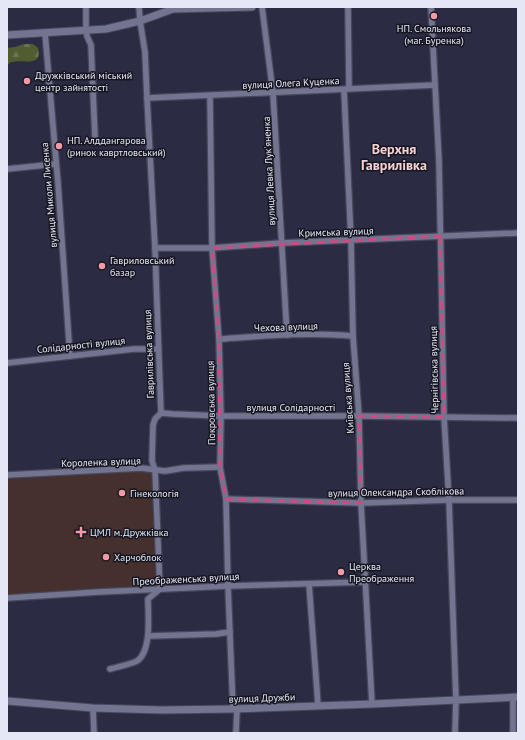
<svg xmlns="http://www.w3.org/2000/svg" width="525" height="740" viewBox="0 0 525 740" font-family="'PT Sans',sans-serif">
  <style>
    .medical { fill: #45302e }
    .forest { fill: url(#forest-firs) }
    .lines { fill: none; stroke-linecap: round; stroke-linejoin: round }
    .minor-casing { stroke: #46475b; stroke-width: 8 }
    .tertiary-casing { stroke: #46475b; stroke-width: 9 }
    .minor { stroke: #727490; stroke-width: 5.5 }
    .tertiary { stroke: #727490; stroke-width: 7 }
    .marked { fill: none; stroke: #cb4c82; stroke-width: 3; stroke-dasharray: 8 5; stroke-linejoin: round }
    .poi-dot { fill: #f49aa7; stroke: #151620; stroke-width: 1.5 }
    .labels { text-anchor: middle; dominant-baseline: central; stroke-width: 3; stroke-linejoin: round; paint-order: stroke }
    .poi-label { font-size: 10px; fill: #e5e7f6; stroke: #151620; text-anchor: start }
    .street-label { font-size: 10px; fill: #e5e7f6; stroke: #151620 }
    .district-label { font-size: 14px; font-weight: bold; fill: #f5d1d5; stroke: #151620 }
  </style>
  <defs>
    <pattern id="forest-firs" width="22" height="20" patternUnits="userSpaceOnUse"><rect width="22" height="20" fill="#515c31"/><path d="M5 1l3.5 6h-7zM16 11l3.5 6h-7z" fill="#6a734f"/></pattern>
  </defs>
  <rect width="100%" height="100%" fill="#2b2c44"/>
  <!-- medical -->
  <polygon class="medical" points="142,470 154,472 157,587 97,588 7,595 7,478"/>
  <!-- forest -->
  <path class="forest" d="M24,44H33L38,48C43,68 22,59 12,62C10,62 9,64 7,65V48L15,47Z"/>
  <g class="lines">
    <!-- minor casing -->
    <g class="minor-casing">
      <g id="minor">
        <polyline points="86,7 86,30 87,36 91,45 95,137"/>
        <polyline points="262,7 273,93 287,335"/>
        <polyline points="348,7 349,88"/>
        <polyline points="431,7 439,161 444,417 449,500 456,700 455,733"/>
        <polyline points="45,33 58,183 70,356"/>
        <polyline points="344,90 351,240 353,336 359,416 361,503 372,704"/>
        <polyline points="210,96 212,248 219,339 221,416 220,467 226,499 228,586 233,709"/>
        <polyline points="147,98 435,85"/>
        <polyline points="7,169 56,164"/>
        <polyline points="155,248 212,248 281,243 518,233"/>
        <path d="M219,339C264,336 308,332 353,336"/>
        <polyline points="7,363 134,349 158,349"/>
        <polyline points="161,413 173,414 221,416 359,416 518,418"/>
        <polyline points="7,475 141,468 165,471 184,468 220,467"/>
        <polyline points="226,499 361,503 449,500 518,500"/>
        <polyline points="309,584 317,691 318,706"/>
        <polyline points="7,598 98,592 228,586 365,582"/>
        <polyline points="148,636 216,634 230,632"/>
        <path d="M110,669C117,667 132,664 137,661C152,651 148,615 148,599L160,589L155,470L152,461L153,425L155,419L161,413L155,248L147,98L145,52L140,21L139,7"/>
        <polyline points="513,697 513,733"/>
        <polyline points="93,708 94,733"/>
        <polyline points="236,733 237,709"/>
      </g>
    </g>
    <!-- tertiary casing -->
    <g class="tertiary-casing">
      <g id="tertiary">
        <polyline points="7,35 106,29 140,21 173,9 252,7"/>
        <polyline points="7,701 93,708 162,710 233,709 372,704 518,697"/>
      </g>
    </g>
    <!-- minor -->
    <use href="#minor" class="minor"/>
    <!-- tertiary -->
    <use href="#tertiary" class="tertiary"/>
  </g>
  <!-- marked area -->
  <path class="marked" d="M440,236L444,417L359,416L361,503L226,499L220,467L219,339L212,248Z"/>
  <!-- markers -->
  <g class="poi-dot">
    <circle cx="434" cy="16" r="4"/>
    <circle cx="27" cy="81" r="4"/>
    <circle cx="59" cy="146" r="4"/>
    <circle cx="102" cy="266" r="4"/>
    <circle cx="122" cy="493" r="4"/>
    <path d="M79 526h4v4h4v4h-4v4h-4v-4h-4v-4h4z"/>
    <circle cx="106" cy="557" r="4"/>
    <circle cx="341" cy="572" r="4"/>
  </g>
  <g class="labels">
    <!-- poi labels -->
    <g class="poi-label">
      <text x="434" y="28" text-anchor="middle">НП. Смольнякова<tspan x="434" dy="12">(маг. Буренка)</tspan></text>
      <text x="35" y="75">Дружківський міський<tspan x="35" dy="12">центр зайнятості</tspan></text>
      <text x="67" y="140">НП. Алддангарова<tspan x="67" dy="12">(ринок кавртловський)</tspan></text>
      <text x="110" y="260">Гавриловський<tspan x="110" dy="12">базар</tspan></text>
      <text x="130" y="493">Гінекологія</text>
      <text x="90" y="532">ЦМЛ м.Дружківка</text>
      <text x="114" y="557">Харчоблок</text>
      <text x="349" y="566">Церква<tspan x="349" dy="12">Преображення</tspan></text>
    </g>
    <!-- street labels -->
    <g class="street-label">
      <text transform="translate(291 83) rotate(-3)">вулиця Олега Куценка</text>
      <text transform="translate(269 171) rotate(-93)">вулиця Левка Лук'яненка</text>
      <text transform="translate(49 195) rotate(-95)">вулиця Миколи Лисенка</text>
      <text transform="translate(336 232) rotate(-2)">Кримська вулиця</text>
      <text transform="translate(286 327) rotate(-2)">Чехова вулиця</text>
      <text transform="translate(81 345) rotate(-6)">Солідарності вулиця</text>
      <text transform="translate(149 354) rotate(-92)">Гаврилівська вулиця</text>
      <text transform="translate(434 370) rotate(-91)">Чернігівська вулиця</text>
      <text transform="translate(348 398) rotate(-94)">Київська вулиця</text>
      <text transform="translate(211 403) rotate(-91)">Покровська вулиця</text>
      <text x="291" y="407">вулиця Солідарності</text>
      <text transform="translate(101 462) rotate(-2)">Короленка вулиця</text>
      <text transform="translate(396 492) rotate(-1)">вулиця Олександра Скоблікова</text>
      <text transform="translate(186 579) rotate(-3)">Преображенська вулиця</text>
      <text transform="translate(262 698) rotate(-2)">вулиця Дружби</text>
    </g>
    <!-- district labels -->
    <g class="district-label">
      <text x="394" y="149">Верхня<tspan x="394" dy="16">Гаврилівка</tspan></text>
    </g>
  </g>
  <!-- border -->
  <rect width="525" height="740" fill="none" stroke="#e5e7f6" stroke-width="16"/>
</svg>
